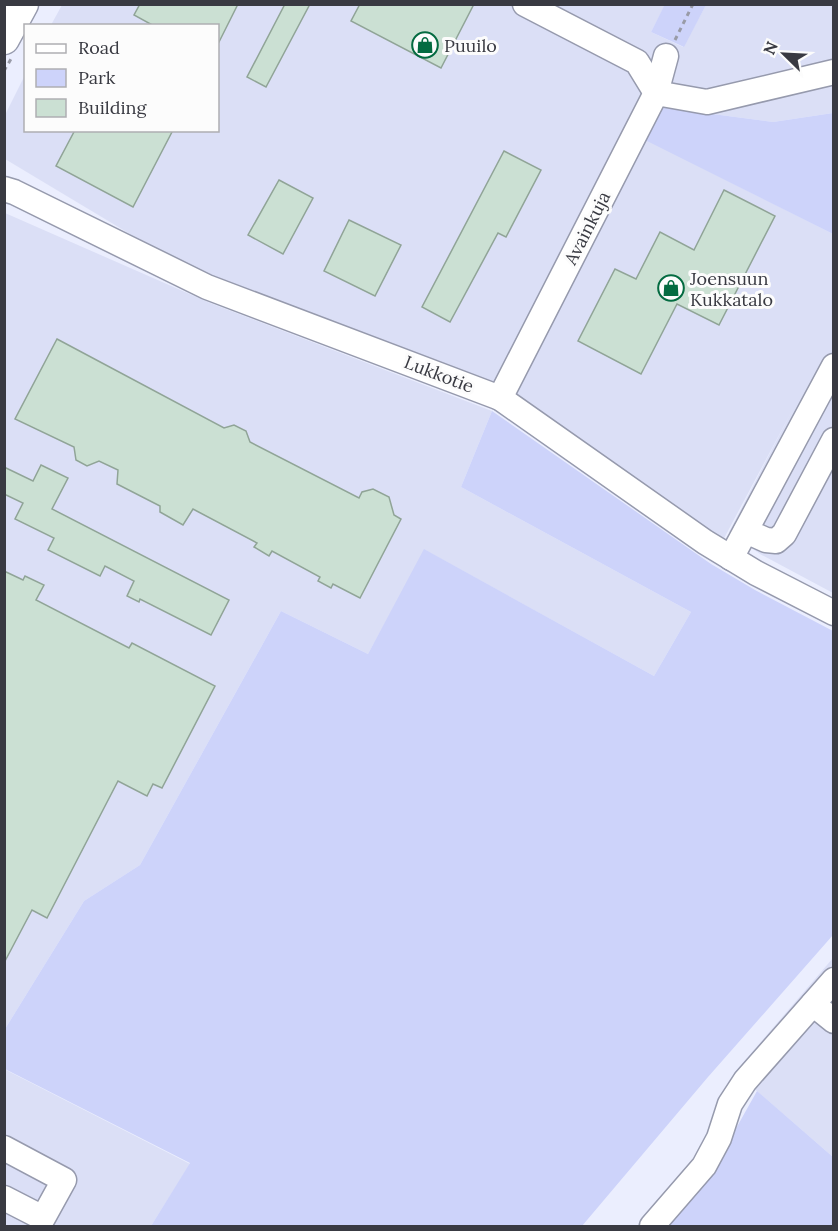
<svg xmlns="http://www.w3.org/2000/svg" width="838" height="1231" viewBox="0 0 838 1231" font-family="Lora,serif">
  <style>
    .built { fill: #dbdff6 }
    .green { fill: #cdd3fa }
    .building { fill: #cbe0d3; stroke: #90a497; stroke-width: 1.5 }
    .lines { fill: none; stroke-linecap: round; stroke-linejoin: round }
    .minor-casing { stroke: #969aad; stroke-width: 27 }
    .major-casing { stroke: #969aad; stroke-width: 33 }
    .path { stroke: #999ba7; stroke-width: 3; stroke-dasharray: 4.5 4.5; stroke-linecap: butt }
    .minor { stroke: #fff; stroke-width: 24 }
    .major { stroke: #fff; stroke-width: 30 }
    .labels { text-anchor: middle; dominant-baseline: central; stroke-width: 6; stroke-linejoin: round; paint-order: stroke }
    .poi-label { font-size: 18px; fill: #393a42; stroke: #fcfcfc; text-anchor: start }
    .street-label { font-size: 18px; fill: #393a42; stroke: #fcfcfc }
  </style>
  <rect width="100%" height="100%" fill="#ebeefe"/>
  <!-- built -->
  <g class="built">
    <polygon points="62,5 665,5 651,32 683,47 706,5 833,5 833,113 773,122 659,107 645,139 833,234 833,593 760,554 729,532 794,407 721,544 517,394 180,264 5,159 5,115 25,75 26,130 218,130 218,26 51,25"/>
    <polygon points="5,213 210,303 492,411 461,487 691,612 654,676 425,550 368,654 281,611 140,865 84,901 5,1029"/>
    <polygon points="833,958 833,1157 735,1072"/>
    <polygon points="4,1069 190,1164 151,1226 5,1226"/>
  </g>
  <!-- green -->
  <g class="green">
    <polygon points="665,4 706,5 684,47 651,32"/>
    <polygon points="659,107 773,122 833,113 833,234 645,140"/>
    <polygon points="492,411 711,564 755,590 833,631 833,935 708,1077 582,1226 151,1226 190,1163 5,1069 5,1029 84,901 140,865 281,611 368,654 424,549 654,676 691,612 461,487"/>
    <polygon points="757,1091 833,1157 833,1226 668,1226 706,1182"/>
  </g>
  <!-- building -->
  <g class="building">
    <polygon points="140,4 238,4 218,44 218,26 154,26 134,15"/>
    <polygon points="285,4 310,4 266,87 247,77"/>
    <polygon points="360,4 474,4 441,68 351,21"/>
    <polygon points="75,130 173,130 133,207 56,166"/>
    <polygon points="504,151 541,170 506,237 498,233 450,322 422,307"/>
    <polygon points="279,180 313,198 283,254 248,235"/>
    <polygon points="724,190 775,216 719,325 677,304 641,374 578,341 615,269 636,279 660,232 694,250"/>
    <polygon points="349,220 401,245 375,296 324,271"/>
    <polygon points="57,339 224,428 234,425 246,431 250,442 359,498 362,492 373,489 389,497 394,515 401,519 360,598 333,584 331,588 318,581 320,577 272,551 269,556 254,547 257,543 193,509 183,525 160,512 160,506 117,484 118,470 99,461 87,466 76,460 74,447 15,419"/>
    <polygon points="41,465 68,478 52,509 229,600 211,635 140,599 139,602 127,596 134,581 105,566 100,576 48,550 54,538 15,519 23,503 4,494 4,467 33,481"/>
    <polygon points="4,571 23,580 25,576 44,585 36,600 129,648 132,643 215,686 162,788 153,784 147,796 118,781 47,918 32,910 4,963"/>
  </g>
  <g class="lines">
    <!-- minor casing -->
    <g class="minor-casing">
      <g id="minor">
        <polyline points="525,4 637,62 656,93 707,102 834,72"/>
        <polyline points="4,189 14,192 207,287 500,398 705,542 756,573 834,613"/>
        <polyline points="500,398 656,93 666,56"/>
        <polyline points="746,531 766,540 776,541 784,534 834,440"/>
        <polyline points="731,558 834,366"/>
        <polyline points="813,1004 834,1021"/>
        <polyline points="4,1148 64,1180 43,1218 4,1198"/>
        <polyline points="652,1226 704,1166 719,1138 730,1104 745,1081 834,980"/>
      </g>
    </g>
    <!-- major casing -->
    <g class="major-casing">
      <polyline id="major" points="4,39 23,4"/>
    </g>
    <!-- path -->
    <g class="path">
      <polyline points="675,40 693,4"/>
      <polyline points="4,71 11,59"/>
    </g>
    <!-- minor -->
    <use href="#minor" class="minor"/>
    <!-- major -->
    <use href="#major" class="major"/>
  </g>
  <!-- icons -->
  <defs>
    <g id="shop-ring" transform="scale(1.35)"><circle r="9.5" fill="#fcfcfc" stroke="#046b41" stroke-width="1.5"/><path d="M-5-2.5h2.3a2.7 3.5 0 0 1 5.4 0H5L5.5 6h-11ZM-1.5-2.5h3a1.5 2.3 0 0 0-3 0Z" fill="#046b41"/></g>
  </defs>
  <g fill-rule="evenodd">
    <use href="#shop-ring" x="425" y="45"/>
    <use href="#shop-ring" x="671" y="288"/>
  </g>
  <g class="labels">
    <!-- poi labels -->
    <g class="poi-label">
      <text x="444" y="45">Puuilo</text>
      <text x="690" y="278">Joensuun<tspan x="690" dy="21">Kukkatalo</tspan></text>
    </g>
    <!-- street labels -->
    <g class="street-label">
      <text transform="translate(587 228) rotate(-63)">Avainkuja</text>
      <text transform="translate(439 374) rotate(21)">Lukkotie</text>
    </g>
  </g>
  <!-- border -->
  <rect width="838" height="1231" fill="none" stroke="#393a42" stroke-width="12"/>
  <!-- legend -->
  <rect x="24" y="24" width="195" height="108" fill="#fcfcfc" stroke="#aeaeb2" stroke-width="1.5"/>
  <rect x="36" y="44" width="30" height="9" fill="#ffffff" stroke="#aeaeb2" stroke-width="1.5"/>
  <text x="78" y="54" font-size="18" fill="#393a42">Road</text>
  <rect x="36" y="69" width="30" height="18" fill="#cdd3fa" stroke="#aeaeb2" stroke-width="1.5"/>
  <text x="78" y="84" font-size="18" fill="#393a42">Park</text>
  <rect x="36" y="99" width="30" height="18" fill="#cbe0d3" stroke="#aeaeb2" stroke-width="1.5"/>
  <text x="78" y="114" font-size="18" fill="#393a42">Building</text>
  <!-- north arrow -->
  <g transform="translate(784 54) rotate(294)" stroke="#fcfcfc" stroke-width="4.5" paint-order="stroke">
  <path d="M0-4.5L10 22L0 15L-10 22Z" fill="#393a42"/>
  <text y="-9" font-size="16" font-weight="bold" text-anchor="middle" fill="#393a42">N</text>
  </g>
</svg>
